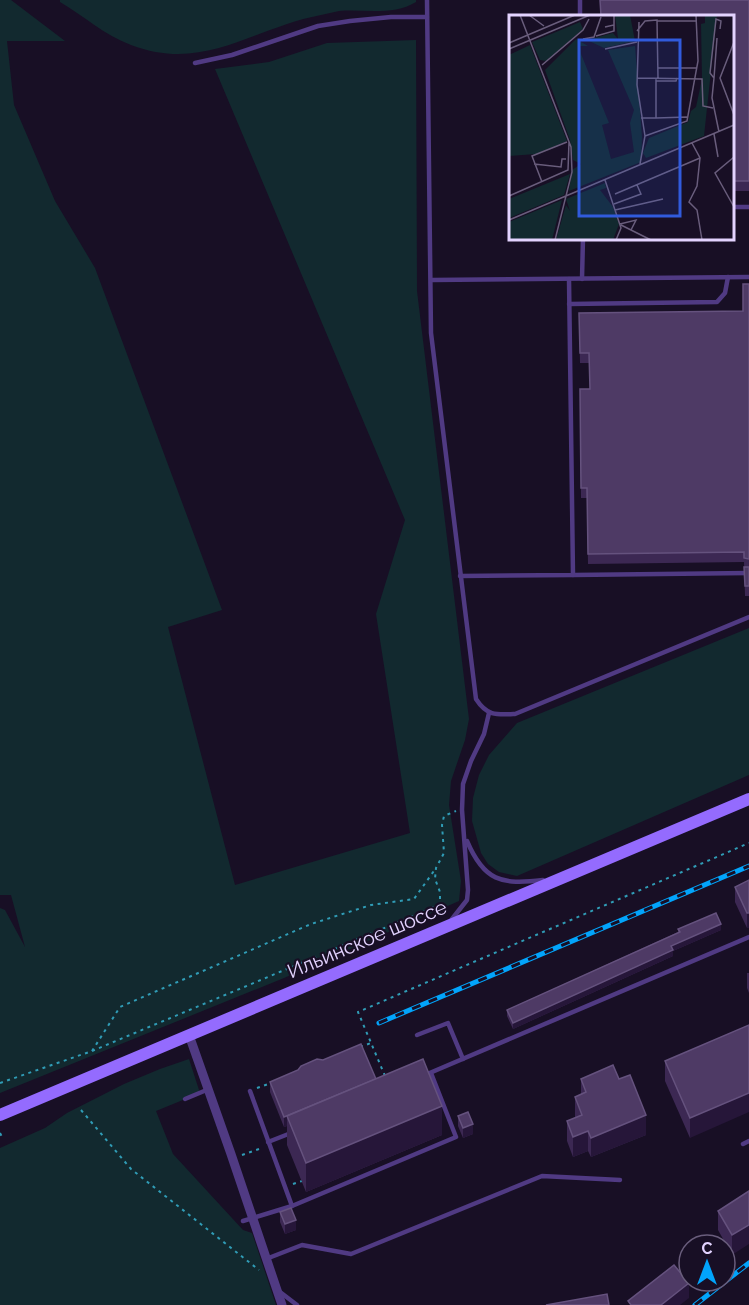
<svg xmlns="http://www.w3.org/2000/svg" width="749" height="1305" viewBox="0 0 749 1305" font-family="Raleway,sans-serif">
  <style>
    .green { fill: #12292f }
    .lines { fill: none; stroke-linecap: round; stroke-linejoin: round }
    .path { stroke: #309cb6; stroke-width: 2; stroke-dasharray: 3 4.5; stroke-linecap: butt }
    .service { stroke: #503a83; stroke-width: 4.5 }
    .minor { stroke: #503a83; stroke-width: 9 }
    .secondary { stroke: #946bfe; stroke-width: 12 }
    .rail-casing { stroke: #02a4fb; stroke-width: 5 }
    .rail { stroke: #180f25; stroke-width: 3; stroke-dasharray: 9; stroke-linecap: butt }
    .wall { fill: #3c2853 }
    .shaded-wall { fill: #261639 }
    .building { fill: #4e3a65; stroke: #65527e; stroke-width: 1.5 }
    .labels { text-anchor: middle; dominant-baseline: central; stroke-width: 4.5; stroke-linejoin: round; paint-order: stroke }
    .street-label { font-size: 20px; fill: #e3d3ff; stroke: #180f25 }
    .inset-road { fill: none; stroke: #695d7c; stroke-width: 1.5 }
    .view { fill: #315bdc; fill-opacity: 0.15; stroke: #315bdc; stroke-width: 3 }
    .inset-edge { fill: none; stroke: #e3d3ff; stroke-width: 3 }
  </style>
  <rect width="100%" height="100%" fill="#180f25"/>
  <!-- green -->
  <g class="green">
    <polygon points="0,0 11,0 65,41 7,41 14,105 55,201 95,268 222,610 168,627 235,885 410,833 376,614 405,520 215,69 269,62 327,43 416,40 417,291 469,719 465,740 451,781 449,805 461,881 459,901 284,978 0,1093 0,908 5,910 25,947 11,895 0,895"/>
    <path d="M60,0H416V2C393,16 365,9 339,11C333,12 327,14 321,15C252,28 205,73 131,45C104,35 84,16 60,2Z"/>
    <polygon points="749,628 749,775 517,876 499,872 488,864 481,853 472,821 473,798 479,775 489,755 517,723"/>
    <polygon points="189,1059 200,1093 156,1111 173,1154 243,1230 252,1233 276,1305 0,1305 0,1148 45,1128 67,1113 124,1084 160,1069"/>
  </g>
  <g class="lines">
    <!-- path -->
    <g class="path">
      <polyline points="360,1047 371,1043"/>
      <polyline points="92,1051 120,1007 311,924 371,905 414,899 436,868"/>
      <polyline points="385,1076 358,1012 749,843"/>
      <polyline points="0,1083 92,1051 439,905 440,899 440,892 435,879 436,868 444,853 442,825 444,816 456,811"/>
      <polyline points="257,1088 271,1083"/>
      <polyline points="81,1110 131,1169 259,1270"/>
      <polyline points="0,1133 3,1139"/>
      <polyline points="242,1155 262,1148"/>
      <polyline points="293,1184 302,1181"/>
    </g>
    <!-- service -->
    <g class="service">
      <path d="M427,0L431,333L476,699C487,716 496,715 515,714L749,617"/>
      <polyline points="580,0 580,16"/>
      <polyline points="195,63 232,55 318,26 350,21 391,17 427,17"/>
      <polyline points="732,207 749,207"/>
      <polyline points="582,279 583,238"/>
      <polyline points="432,280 749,277"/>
      <polyline points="569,304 717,302 725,293 728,277"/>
      <polyline points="573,575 749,573"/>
      <polyline points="460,576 573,575 569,279"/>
      <path d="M467,841C484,881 501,885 543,880"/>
      <polyline points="452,919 467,900 468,890 462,810 463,784 471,761 484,734 489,713"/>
      <polyline points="417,1035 448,1023 463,1059"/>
      <polyline points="425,1075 749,937"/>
      <polyline points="250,1091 292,1206"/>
      <polyline points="185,1099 209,1089"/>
      <polyline points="268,1142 291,1133"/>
      <polyline points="743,1144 749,1141"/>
      <polyline points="243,1221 292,1206 456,1137 431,1073"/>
      <polyline points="266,1259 302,1245 351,1254 542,1176 620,1180"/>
      <polyline points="280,1292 297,1305"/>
    </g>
    <!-- minor -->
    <polyline class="minor" points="189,1035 231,1154 282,1305"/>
    <!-- secondary -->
    <polyline class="secondary" points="0,1115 749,799"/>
    <!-- rail casing -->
    <g class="rail-casing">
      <g id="rail">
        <polyline points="379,1023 749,866"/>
        <polyline points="695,1305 749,1263"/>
      </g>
    </g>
    <!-- rail -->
    <use href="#rail" class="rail"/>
  </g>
  <!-- wall -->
  <g class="wall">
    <polygon points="749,0 749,191 732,191 732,16"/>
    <polygon points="749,284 749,596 745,596 744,562 588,564 587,498 581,498 580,389 590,389 589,363 580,363 579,313 743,311"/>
    <polygon points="749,880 749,928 747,928 735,902 735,887"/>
    <polygon points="678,929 721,930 673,951 673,956 513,1029 507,1016 507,1010 678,932"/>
    <polygon points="747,973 749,973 749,993 747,988"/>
    <polygon points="749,1025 690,1138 665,1081 665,1061"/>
    <polygon points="376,1079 442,1135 306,1192 287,1145 287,1126 284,1127 270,1092 270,1082"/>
    <polygon points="581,1079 619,1079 646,1135 591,1157 588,1151 573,1157 567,1141 567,1121 575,1118 575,1097 581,1095"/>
    <polygon points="458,1116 473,1134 463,1138 458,1126"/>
    <polygon points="749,1191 732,1255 718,1230 718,1211"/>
    <polygon points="280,1212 296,1230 285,1234 280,1222"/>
  </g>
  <!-- shaded-wall -->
  <g class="shaded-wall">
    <rect x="747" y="913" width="2" height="15"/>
    <polygon points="721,924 721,930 673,951 673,956 513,1029 513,1023 671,946"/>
    <polygon points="749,1093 749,1112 690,1138 690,1118"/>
    <polygon points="442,1106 442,1135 306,1192 306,1163"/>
    <polygon points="646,1115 646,1135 591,1157 591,1138"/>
    <polygon points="287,1116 287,1126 284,1127 284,1117"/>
    <polygon points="473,1124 473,1134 463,1138 463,1128"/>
    <polygon points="588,1131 588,1151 573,1157 573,1137"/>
    <polygon points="296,1220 296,1230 285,1234 285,1224"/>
    <polygon points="749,1225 749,1244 732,1255 732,1235"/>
    <polygon points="689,1283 689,1298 680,1305 661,1305"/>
  </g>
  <!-- building -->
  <g class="building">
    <polygon points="600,0 749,0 749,181 732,181 732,16 601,16"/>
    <polygon points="743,284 749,284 749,559 744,558 744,552 588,554 587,488 581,488 580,389 590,389 589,353 580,353 579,313 743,311"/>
    <polygon points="744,567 749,567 749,586 745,586"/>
    <polygon points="749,880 749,913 747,913 735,887"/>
    <polygon points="716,913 721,924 671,946 673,950 513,1023 507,1010 680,932 678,929"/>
    <polygon points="749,1025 749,1093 690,1118 665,1061"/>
    <polygon points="361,1044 376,1079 284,1117 270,1082 298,1070 301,1066 317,1059 323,1060"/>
    <polygon points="423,1059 442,1106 306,1163 287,1116"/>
    <polygon points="613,1065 619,1079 630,1075 646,1115 591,1138 588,1131 573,1137 567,1121 582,1115 575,1097 586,1092 581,1079"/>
    <polygon points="468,1112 473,1124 463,1128 458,1116"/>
    <polygon points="749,1191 749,1225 732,1235 718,1211"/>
    <polygon points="291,1208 296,1220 285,1224 280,1212"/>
    <polygon points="674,1265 689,1283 661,1305 631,1305 628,1301"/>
    <polygon points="607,1294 609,1305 546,1305"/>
  </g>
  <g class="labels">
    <!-- street labels -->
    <g class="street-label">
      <text transform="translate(367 939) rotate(-23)">Ильинское шоссе</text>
    </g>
  </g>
  <!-- overview -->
  <g transform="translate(509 15)">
    <rect width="225" height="225" fill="#180f25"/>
    <path d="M106,0H121L126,26L95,33L78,25L104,18L109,24ZM189,0H208L195,121L137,143L134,138L140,123L179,107L182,96L187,92L193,64L192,9L196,8V1ZM71,7L74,14L37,46L31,45L23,27ZM67,24L79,31H71L72,39L100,108L93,110L102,144L125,137L121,108L125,95L99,35L126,31L133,122L132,147L60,176L63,155L72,149L64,145L61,125L36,55ZM21,30L58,126L27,139L0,141V40ZM61,159L55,180L0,203V184ZM96,168L97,173L91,175L104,192L110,209L104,225H47L57,190L61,196L57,184ZM53,185L43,225H0V207Z" fill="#12292f"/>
    <path class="inset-road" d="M11,0L62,132L63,157L46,225M20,0L35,11M148,6H187M130,7L128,70L136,121L131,149M96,12L105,10V0M128,16L136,6L148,5L149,63M87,21L105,16V10M74,24L85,22L92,2M225,27L211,63L225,100M0,28L66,0M0,34L81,0M96,34L128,27M33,50L74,15L80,4M149,53H188M128,63L193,64L194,91L204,93M205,63L208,23M147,66H167L168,63M132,103H147V63M147,103L178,102M210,117L203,83L205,63L201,58L207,4L212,6L211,14M205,119L209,142M136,121L178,106L189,46L187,0M183,128L191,143L188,171L180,187L188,195L193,225M225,142L206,158L225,192M25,149L52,152L53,144H57M96,165L112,213L107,225M33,167L23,141L58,127M106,179L191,143M0,181L59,155L60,127M105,189L132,179L128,170M106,195L154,184M0,205L225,110M111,209L127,205L122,215M112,210L142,225"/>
    <path class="view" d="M70,25H171V201H70Z"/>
    <rect width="225" height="225" class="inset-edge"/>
  </g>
  <!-- north arrow -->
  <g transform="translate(707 1263)"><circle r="28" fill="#180f25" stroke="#695d7c" stroke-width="1.5"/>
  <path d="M0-4.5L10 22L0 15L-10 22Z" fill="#02a4fb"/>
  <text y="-9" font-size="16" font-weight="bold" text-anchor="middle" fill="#e3d3ff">С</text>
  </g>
</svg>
